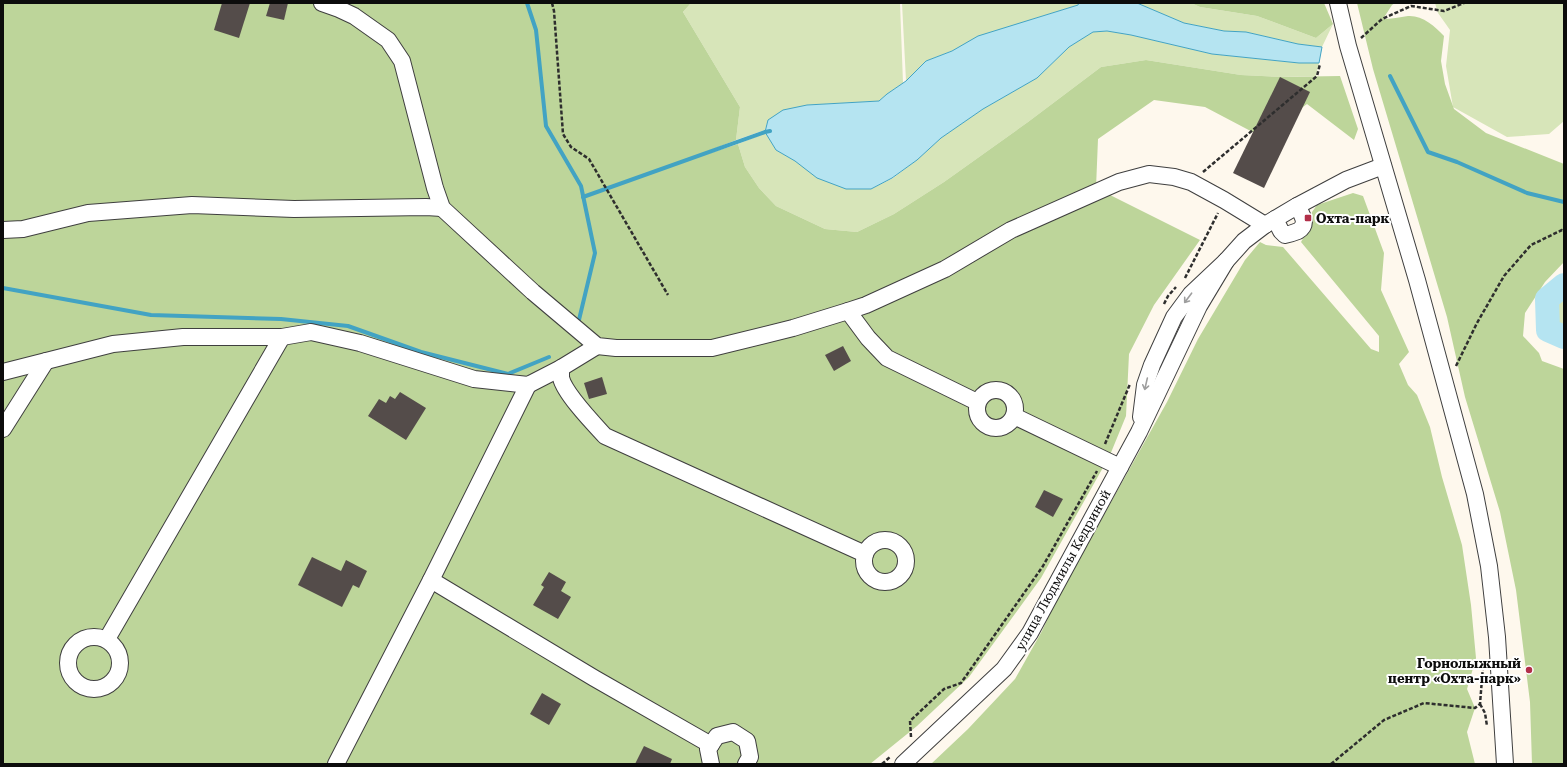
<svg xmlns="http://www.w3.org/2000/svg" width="1567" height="767" viewBox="0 0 1567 767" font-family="'Roboto Serif',serif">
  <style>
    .green { fill: #d7e5b9 }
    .forest { fill: #bdd59a }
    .water { fill: #b5e4f1; stroke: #42a3c3 }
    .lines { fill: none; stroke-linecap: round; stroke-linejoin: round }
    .stream { stroke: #42a3c3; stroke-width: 4 }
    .river { stroke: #b5e4f1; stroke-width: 24 }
    .building { fill: #544c4a }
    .minor-casing { stroke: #3f3f3f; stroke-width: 18 }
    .path { stroke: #2e2e2e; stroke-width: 2.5; stroke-dasharray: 4 2; stroke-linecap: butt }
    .minor { stroke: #fff; stroke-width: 16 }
    .oneway { stroke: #9e9e9e }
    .poi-dot { fill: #b22f49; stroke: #fff; stroke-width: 1.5 }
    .labels { text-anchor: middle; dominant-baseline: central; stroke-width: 4; stroke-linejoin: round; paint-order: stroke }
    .poi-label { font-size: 13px; font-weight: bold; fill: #0c0c0c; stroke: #fff; text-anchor: start }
    .street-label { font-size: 13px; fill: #0c0c0c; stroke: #fff }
  </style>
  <rect width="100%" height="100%" fill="#fef8ed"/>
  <!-- green -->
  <g class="green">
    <polygon points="691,3 900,3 903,83 887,94 879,101 807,105 768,120 765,130 736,140 740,107 683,12"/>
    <polygon points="902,3 1079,3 1078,5 1036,18 926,61 906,81"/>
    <polygon points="1137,3 1191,3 1200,7 1257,16 1316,38 1333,24 1322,47 1298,44 1246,32 1224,31 1184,23"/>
    <polygon points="1435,3 1564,3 1564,121 1549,134 1507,137 1453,107 1446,66 1450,30 1438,13"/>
    <polygon points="1107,31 1131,35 1212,54 1299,63 1319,63 1316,76 1280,77 1241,75 1146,60 1101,67 1028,122 944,182 894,214 857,232 825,229 776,206 759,188 745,167 738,144 766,133 776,150 795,161 871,189 893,178 917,160 941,138 983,109 1037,78 1069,47 1093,32"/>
    <polygon points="1564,297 1564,327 1554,323 1556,303"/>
  </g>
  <!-- forest -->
  <g class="forest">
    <polygon points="3,3 691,3 683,12 740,107 736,140 668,167 738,144 745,167 759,188 776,206 825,229 857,232 894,214 944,182 1028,122 1101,67 1146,60 1241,75 1280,77 1340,76 1358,129 1354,140 1307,104 1262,137 1205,107 1154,100 1098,139 1096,188 1200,240 1154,305 1129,354 1126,416 1110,455 1041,578 969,677 917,726 870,764 3,764"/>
    <polygon points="1191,3 1324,3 1333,24 1316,38 1257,16 1200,7"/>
    <path d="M1357,3H1395L1392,5L1383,19C1391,19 1400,17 1408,16C1422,15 1435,26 1444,36L1441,61L1445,84L1454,109L1486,133L1564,164V262L1545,282L1525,313L1523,336L1539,353L1542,361L1564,369V764H1532L1530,702L1516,590L1500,512L1465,397L1447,317L1373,69Z"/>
    <polygon points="1353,193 1363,196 1384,253 1381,290 1409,352 1399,364 1408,385 1417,395 1430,427 1442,477 1462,545 1471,605 1476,658 1467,689 1475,708 1467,732 1475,764 931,764 968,729 1015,679 1042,631 1067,576 1092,536 1167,402 1198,339 1245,260 1260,242 1266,245 1283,247 1371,349 1379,352 1379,336 1301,242 1311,225 1312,212 1317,205"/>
  </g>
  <!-- water -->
  <polygon class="water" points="1079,3 1137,3 1184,23 1224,31 1246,32 1298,44 1322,47 1319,63 1299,63 1212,54 1131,35 1107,31 1093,32 1069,47 1037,78 983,109 941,138 917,160 892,178 871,189 846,189 817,178 795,161 776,150 765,132 768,120 783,110 807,105 879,101 887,94 906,81 926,61 952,51 978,36 1078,5"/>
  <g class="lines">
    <!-- stream -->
    <g class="stream">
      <polyline points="527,3 536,30 546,126 581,186 595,253 578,324"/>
      <polyline points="1390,76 1428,152 1457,162 1527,193 1564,202"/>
      <polyline points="583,197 765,132 770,131"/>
      <polyline points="3,288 151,315 281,319 348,326 421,352 508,374 549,357"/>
    </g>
    <!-- river -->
    <polyline class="river" points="1564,285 1547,299 1548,330 1564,337"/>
  </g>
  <!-- building -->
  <g class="building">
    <polygon points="222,3 250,3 239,38 214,30"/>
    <polygon points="270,3 288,3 284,20 266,16"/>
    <polygon points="1280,77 1310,92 1264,188 1233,173"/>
    <polygon points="843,346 851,361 834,371 825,355"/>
    <polygon points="602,377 607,394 589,399 584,383"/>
    <polygon points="400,392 426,408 406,440 368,416 379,399 386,403 390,396 395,399"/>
    <polygon points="1044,490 1063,499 1053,517 1035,507"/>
    <polygon points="312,557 341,571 346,560 367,571 359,588 353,585 342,607 298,585"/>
    <polygon points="549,572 566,582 561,591 571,597 558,619 533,605 544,587 541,585"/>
    <polygon points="542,693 561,704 549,725 530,714"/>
    <polygon points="644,746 672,759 670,764 635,764"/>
  </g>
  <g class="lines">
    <!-- minor casing -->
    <g class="minor-casing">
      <g id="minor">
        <polyline points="322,3 339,9 354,16 388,40 402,61 435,188 442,208 533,292 597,346 616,348 712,348 793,328 848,311 866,305 945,269 1011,230 1119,182 1149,174 1174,177 1191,182 1224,200 1265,225"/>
        <polyline points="1338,3 1348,46 1417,280 1475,494 1489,566 1497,637 1505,764"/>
        <path d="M1275,219L1281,231L1285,235C1290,234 1293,233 1298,231C1309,224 1302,215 1297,206"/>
        <polyline points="3,230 23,229 88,213 192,205 294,209 426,207 442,208"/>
        <polyline points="848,311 868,338 887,358 977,402"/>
        <path d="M561,368C561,371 561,375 561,378C565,394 593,423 605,436L865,554"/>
        <polyline points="3,372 113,344 183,337 282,337 311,332 360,343 474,379 528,385 561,368 597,346"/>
        <circle cx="996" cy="409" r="19"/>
        <polyline points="1014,416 1120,467"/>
        <polyline points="1141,417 1145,385 1152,365 1174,317 1191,294 1226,261 1244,241 1265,225 1297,206 1346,180 1383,166"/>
        <polyline points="3,429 46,361"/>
        <circle cx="885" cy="561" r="21"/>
        <polyline points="431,580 594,678 711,745"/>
        <circle cx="94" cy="663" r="26"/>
        <polyline points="107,639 282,337"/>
        <polyline points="336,764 431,580 528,385"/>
        <polyline points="711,764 708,749 717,736 733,732 747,741 750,757 746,764"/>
        <polyline points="903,764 1004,669 1030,633 1139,432 1199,306 1226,261"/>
      </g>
    </g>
    <!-- path -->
    <g class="path">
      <polyline points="552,3 554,11 563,134 571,147 589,159 668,295"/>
      <polyline points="1361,38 1382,19 1411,6 1444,11 1464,3"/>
      <polyline points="1203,172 1317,76 1320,64"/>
      <polyline points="1185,278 1218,213"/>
      <polyline points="1164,304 1168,296 1176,287"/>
      <polyline points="1456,366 1477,323 1504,276 1531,245 1562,230 1564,231"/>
      <polyline points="1105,444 1130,384"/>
      <polyline points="1480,704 1485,713 1487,726"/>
      <polyline points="911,737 910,721 944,689 961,683 1043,566 1097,471"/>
      <polyline points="882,764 890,757"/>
      <polyline points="1331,764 1384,720 1424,703 1475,708 1480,704 1483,666"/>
    </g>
    <!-- minor -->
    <use href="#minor" class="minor"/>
  </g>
  <!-- one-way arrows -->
  <defs><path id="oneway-shaft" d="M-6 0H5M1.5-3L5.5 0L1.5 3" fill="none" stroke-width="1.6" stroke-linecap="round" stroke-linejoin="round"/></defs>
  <g class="oneway">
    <use href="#oneway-shaft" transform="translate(1188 298) rotate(127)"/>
    <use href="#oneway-shaft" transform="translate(1146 384) rotate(103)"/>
  </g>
  <!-- markers -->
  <g class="poi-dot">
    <rect x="1304" y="214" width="8" height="8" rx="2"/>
    <circle cx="1529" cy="670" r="4"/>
  </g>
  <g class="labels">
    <!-- poi labels -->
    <g class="poi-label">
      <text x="1316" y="218">Охта-парк</text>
      <text x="1521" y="663" text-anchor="end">Горнолыжный<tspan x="1521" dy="15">центр «Охта-парк»</tspan></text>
    </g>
    <!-- street labels -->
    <g class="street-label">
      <text transform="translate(1063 570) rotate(-61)">улица Людмилы Кедриной</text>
    </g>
  </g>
  <!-- border -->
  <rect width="1567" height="767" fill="none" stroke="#0c0c0c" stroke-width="8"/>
</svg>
